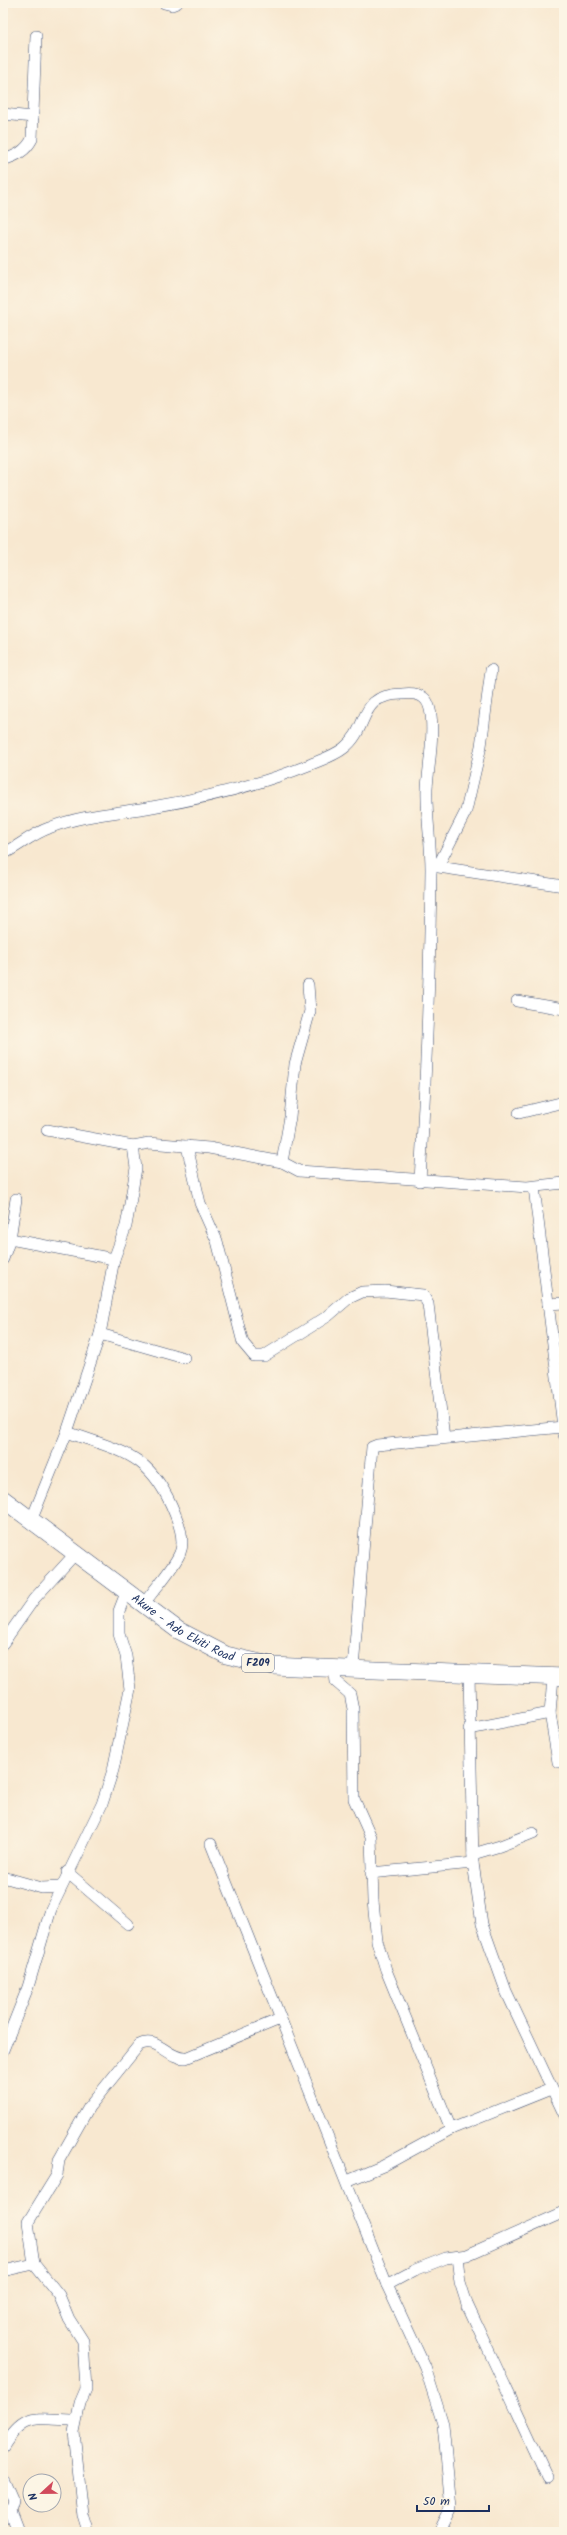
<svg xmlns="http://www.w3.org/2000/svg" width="567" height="2535" viewBox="0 0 567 2535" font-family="Kalam,sans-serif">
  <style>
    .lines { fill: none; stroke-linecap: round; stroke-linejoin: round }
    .street-casing { stroke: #3c4b6f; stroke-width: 12 }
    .primary-casing { stroke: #3c4b6f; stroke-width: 18 }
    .street { stroke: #fff; stroke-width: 11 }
    .primary { stroke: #fff; stroke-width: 17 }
    .labels { text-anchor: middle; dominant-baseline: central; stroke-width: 3; stroke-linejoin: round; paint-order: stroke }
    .shield { fill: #fcf5e5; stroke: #5e6a86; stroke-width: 1 }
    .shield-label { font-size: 11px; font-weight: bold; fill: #1b2f5e }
    .street-label { font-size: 12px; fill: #1b2f5e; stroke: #fcf5e5 }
  </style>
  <rect width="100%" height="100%" fill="#fcf5e5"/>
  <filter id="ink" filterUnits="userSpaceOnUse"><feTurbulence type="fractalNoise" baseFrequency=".025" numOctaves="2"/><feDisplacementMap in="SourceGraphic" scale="8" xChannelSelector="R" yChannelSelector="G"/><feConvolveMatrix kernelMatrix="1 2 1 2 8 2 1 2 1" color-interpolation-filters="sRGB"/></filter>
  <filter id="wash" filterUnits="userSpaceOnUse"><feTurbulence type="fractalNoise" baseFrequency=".012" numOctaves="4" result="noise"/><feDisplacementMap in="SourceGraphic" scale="16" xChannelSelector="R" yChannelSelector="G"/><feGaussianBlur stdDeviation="0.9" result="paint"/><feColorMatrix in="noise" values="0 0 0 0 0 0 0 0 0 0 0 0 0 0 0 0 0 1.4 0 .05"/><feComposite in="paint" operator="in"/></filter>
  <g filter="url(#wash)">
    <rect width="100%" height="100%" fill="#f8e8d0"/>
  </g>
  <g filter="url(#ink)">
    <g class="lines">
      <!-- street casing -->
      <g class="street-casing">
        <g id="street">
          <polyline points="164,3 172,5 177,3"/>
          <polyline points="3,114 33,117"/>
          <path d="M3,160C16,156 26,151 32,139L36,36"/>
          <path d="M3,854C19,846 32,834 49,828C81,815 118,813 152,807C206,798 259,785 309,765C321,760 334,756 344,748C371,727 356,695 402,694C410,693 418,693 424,698C439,710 428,769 427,788C426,815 431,842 431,869C430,973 426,1077 420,1181"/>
          <polyline points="432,866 564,886"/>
          <polyline points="438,866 466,811 481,746 491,670"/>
          <polyline points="517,1001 564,1009"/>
          <polyline points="519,1113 564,1102"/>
          <polyline points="47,1130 133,1146 149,1143 209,1148 282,1162 299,1171 527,1187 564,1183"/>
          <polyline points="187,1146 200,1203 217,1241 243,1343 254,1356 264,1356 328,1316 349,1298 362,1292 385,1291 423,1295 428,1304 444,1438"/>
          <polyline points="282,1162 290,1117 295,1064 310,1011 308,985"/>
          <polyline points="534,1187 564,1435"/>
          <polyline points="10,1239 114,1259"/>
          <polyline points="3,1259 10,1239 16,1199"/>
          <polyline points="548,1304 564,1303"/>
          <polyline points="100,1334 184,1358"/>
          <path d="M67,1432C123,1452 151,1453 175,1514C180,1526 185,1541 180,1553C172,1571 154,1589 143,1605"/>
          <polyline points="31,1521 67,1432 100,1334 114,1259 126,1226 130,1204 136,1168 133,1146"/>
          <polyline points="3,1643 34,1599 75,1554"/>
          <polyline points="334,1667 336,1682 350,1694 353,1709 354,1799 371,1837 373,1901 377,1941 386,1970 451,2129"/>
          <polyline points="353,1668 372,1447 377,1445 563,1427"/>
          <polyline points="469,1673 473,1863 482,1924 506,1991 564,2114"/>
          <polyline points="553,1677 550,1713 558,1762"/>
          <polyline points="469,1729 550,1713"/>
          <polyline points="211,1844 387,2285"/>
          <polyline points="473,1854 500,1846 533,1833"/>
          <polyline points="67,1872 128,1924"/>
          <polyline points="371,1873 473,1863"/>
          <polyline points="3,1877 42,1888 60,1887"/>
          <polyline points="3,2050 28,1987 51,1909 102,1804 113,1770 130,1689 126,1656 119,1634 119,1611 126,1593"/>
          <polyline points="347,2181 383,2166 451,2129 551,2089"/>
          <polyline points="457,2257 460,2282 467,2304 548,2478"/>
          <path d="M34,2264L28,2222L57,2175L59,2160L89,2107L139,2045C157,2035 169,2060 186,2058L280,2019"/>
          <polyline points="3,2271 34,2264 59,2295 69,2319 83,2341 86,2389 80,2403 74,2432 83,2515 88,2531"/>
          <path d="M3,2447C26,2410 35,2420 75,2420"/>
          <polyline points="3,2478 13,2501 10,2511 18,2532"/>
          <polyline points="439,2532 451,2508 443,2424 425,2367 387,2285 415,2270 446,2258 467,2255 562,2213"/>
        </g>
      </g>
      <!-- primary casing -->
      <g class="primary-casing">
        <g id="primary">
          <path id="s1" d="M3,1499L178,1630L226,1655L274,1666L294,1667L564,1677"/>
        </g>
      </g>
      <!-- street -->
      <use href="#street" class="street"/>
      <!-- primary -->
      <use href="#primary" class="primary"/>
    </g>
  </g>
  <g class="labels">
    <!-- shield labels -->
    <rect class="shield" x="242" y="1654" width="32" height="18" rx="3"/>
    <g class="shield-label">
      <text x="258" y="1663">F209</text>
    </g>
    <!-- street labels -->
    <g class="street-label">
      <text stroke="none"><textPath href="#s1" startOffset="222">Akure - Ado Ekiti Road</textPath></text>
    </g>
  </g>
  <!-- margin -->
  <rect width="567" height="2535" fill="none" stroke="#fcf5e5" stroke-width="16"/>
  <!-- north arrow -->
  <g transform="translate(42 2493) rotate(248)"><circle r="19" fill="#fcf5e5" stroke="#a2a6af"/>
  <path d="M0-3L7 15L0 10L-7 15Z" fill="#d1495b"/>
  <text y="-6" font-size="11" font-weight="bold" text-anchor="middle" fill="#1b2f5e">N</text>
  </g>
  <!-- scale -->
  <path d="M417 2505v6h72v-6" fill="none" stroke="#1b2f5e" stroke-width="2"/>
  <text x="423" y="2505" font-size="12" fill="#1b2f5e" stroke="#fcf5e5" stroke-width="3" paint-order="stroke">50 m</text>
</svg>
